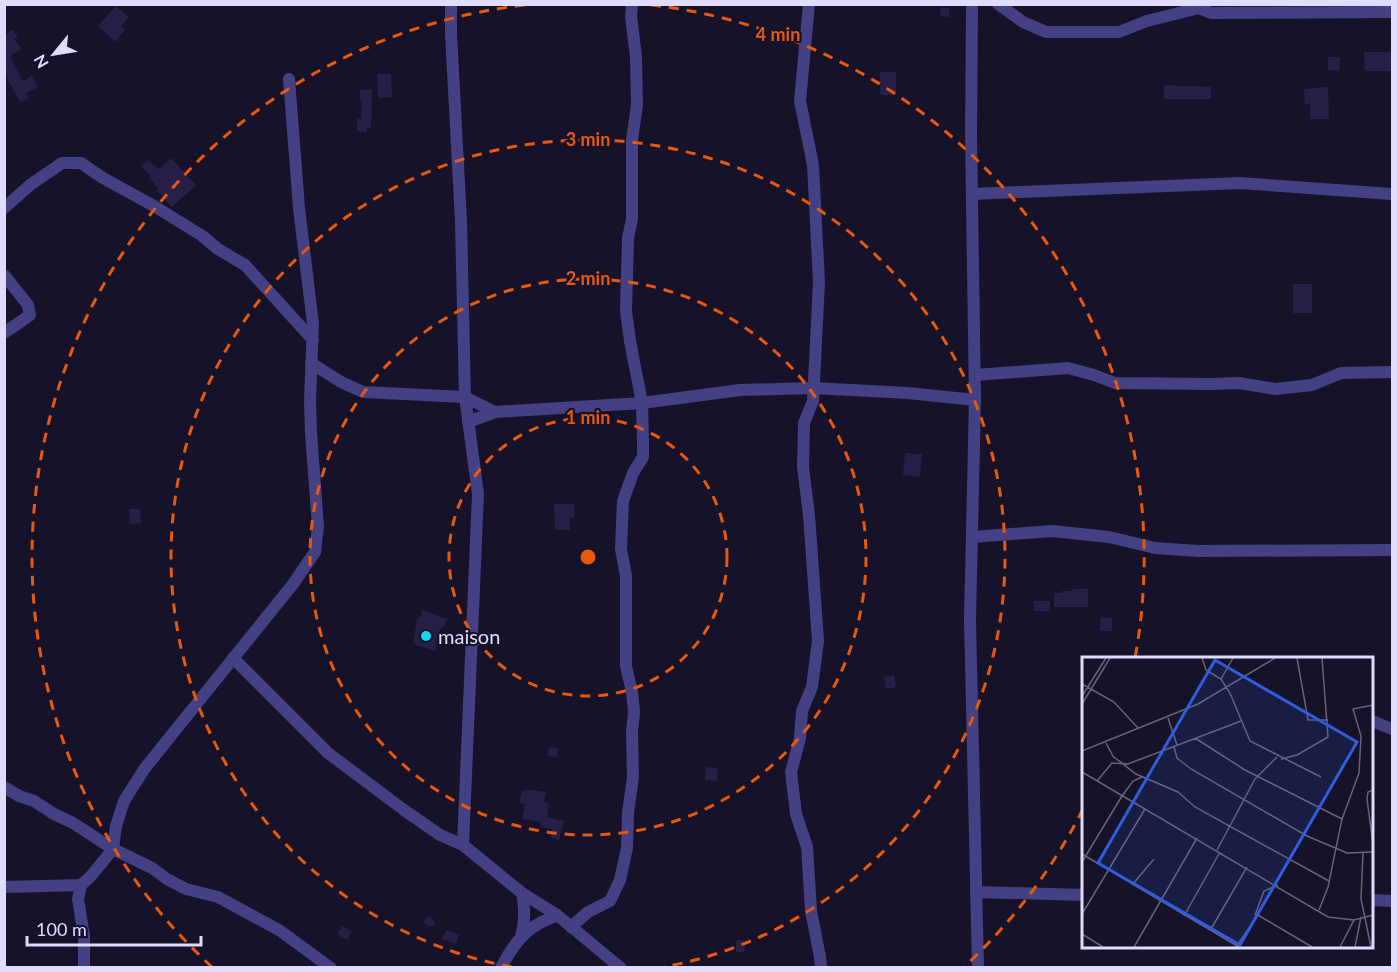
<svg xmlns="http://www.w3.org/2000/svg" width="1397" height="972" viewBox="0 0 1397 972" font-family="Lato,sans-serif">
  <style>
    .building { fill: #281f48 }
    .lines { fill: none; stroke-linecap: round; stroke-linejoin: round }
    .street { stroke: #444084; stroke-width: 12 }
    .ring { fill: none; stroke: #e8590c; stroke-width: 3; stroke-dasharray: 10 8 }
    .poi-dot { fill: #14d8f1; stroke: #161229; stroke-width: 2 }
    .labels { text-anchor: middle; dominant-baseline: central; stroke-width: 4.5; stroke-linejoin: round; paint-order: stroke }
    .poi-label { font-size: 20px; fill: #e0dcfd; stroke: #161229; text-anchor: start }
    .inset-road { fill: none; stroke: #67637e; stroke-width: 1.5 }
    .view { fill: #305cdc; fill-opacity: 0.15; stroke: #305cdc; stroke-width: 3 }
    .inset-edge { fill: none; stroke: #e0dcfd; stroke-width: 3 }
    .centre { fill: #e8590c; stroke: #161229; stroke-width: 3 }
    .ring-label { font-size: 18px; text-anchor: middle; font-weight: bold; fill: #e8590c; stroke: #161229; stroke-width: 4.5; stroke-linejoin: round; paint-order: stroke }
  </style>
  <rect width="100%" height="100%" fill="#161229"/>
  <!-- building -->
  <g class="building">
    <polygon points="116,6 129,17 121,26 125,30 115,42 98,26"/>
    <polygon points="941,7 949,8 949,17 940,16"/>
    <polygon points="13,30 18,38 15,39 21,49 10,56 23,81 32,76 38,87 26,93 29,98 20,102 4,73 4,35"/>
    <polygon points="1364,52 1392,52 1392,71 1365,71"/>
    <polygon points="1328,57 1340,57 1339,71 1328,70"/>
    <rect x="880" y="72" width="16" height="23"/>
    <polygon points="377,74 391,74 392,97 378,98"/>
    <polygon points="1164,85 1211,87 1211,99 1164,99"/>
    <polygon points="1328,87 1329,119 1310,119 1310,104 1305,104 1304,89"/>
    <polygon points="372,89 371,128 367,128 367,132 357,131 357,119 361,119 362,101 360,101 360,90"/>
    <polygon points="171,158 196,185 172,207 157,191 159,189 149,178 151,176 141,167 147,160 159,169"/>
    <rect x="1293" y="284" width="19" height="29"/>
    <polygon points="905,453 922,454 920,477 903,475"/>
    <polygon points="554,504 574,504 574,518 570,518 570,530 555,530"/>
    <polygon points="129,509 140,509 141,523 130,524"/>
    <polygon points="1073,589 1088,589 1088,607 1054,607 1054,593 1062,593 1062,591 1073,591"/>
    <rect x="1034" y="601" width="16" height="10"/>
    <polygon points="422,610 447,619 444,627 440,629 435,651 413,644 417,619 421,616"/>
    <polygon points="1101,617 1112,618 1112,631 1100,631"/>
    <polygon points="894,675 896,687 886,689 884,677"/>
    <polygon points="549,747 558,748 557,757 548,756"/>
    <polygon points="706,767 718,768 717,781 705,780"/>
    <polygon points="527,789 546,792 544,802 549,803 547,817 564,821 559,840 550,837 552,829 540,827 541,822 522,819 525,804 519,803 522,790 527,791"/>
    <polygon points="428,916 434,920 435,924 431,926 427,926 423,922"/>
    <polygon points="342,926 352,932 347,940 337,934"/>
    <polygon points="446,930 459,935 456,944 442,939"/>
    <polygon points="737,940 746,941 744,953 735,951"/>
  </g>
  <g class="lines">
    <!-- street -->
    <g class="street">
      <polyline points="451,4 451,34 461,221 465,397 478,494 463,845"/>
      <polyline points="809,4 800,101 813,165 819,282 813,401 804,423 803,467 809,515 818,641 812,687 802,711 800,738 791,772 796,814 807,847 811,911 820,957 821,968"/>
      <polyline points="972,4 971,135 975,400 970,620 978,968"/>
      <polyline points="998,4 1023,22 1046,32 1119,32 1147,21 1199,8"/>
      <polyline points="1196,4 1199,8 1211,13 1392,12"/>
      <polyline points="972,194 1240,183 1392,194"/>
      <polyline points="4,208 30,185 62,163 81,163 103,178 154,206 201,235 218,249 245,265 313,340"/>
      <polyline points="4,275 28,305 30,315 4,333"/>
      <polyline points="311,363 341,382 363,392 465,397 495,412 642,403 740,390 813,388 908,393 975,400"/>
      <polyline points="975,375 1068,368 1094,375 1115,383 1211,384 1239,383 1275,389 1312,385 1341,373 1392,372"/>
      <polyline points="468,422 495,412"/>
      <polyline points="972,537 1052,531 1109,537 1155,548 1198,551 1392,550"/>
      <polyline points="233,658 328,753 404,810 440,835 463,845 522,893 557,915 621,968"/>
      <polyline points="1372,721 1392,729"/>
      <polyline points="4,787 19,796 34,801 54,814 73,823 113,849 152,868 167,879 186,889 218,897 279,930 331,968"/>
      <polyline points="4,887 81,885"/>
      <polyline points="976,892 1084,895"/>
      <polyline points="1372,900 1392,901"/>
      <polyline points="571,927 588,912 610,901 620,880 627,848 628,813 633,777 632,732 634,712 632,692 626,666 626,576 621,549 623,501 633,473 643,457 643,440 642,403 630,341 626,311 628,238 632,219 632,140 637,105 636,57 631,16 632,4"/>
      <path d="M521,937C525,920 525,910 522,893"/>
      <polyline points="84,968 84,936 78,899 81,885 91,876 113,849 116,826 124,801 145,768 293,584 315,552 318,526 311,433 310,401 313,324 299,208 289,79"/>
      <path d="M501,968C509,952 520,935 535,926C542,921 550,919 557,915"/>
    </g>
  </g>
  <!-- distance rings -->
  <g class="ring">
    <circle cx="588" cy="557" r="139"/>
    <circle cx="588" cy="557" r="278"/>
    <path d="M512 967A417 417 0 1 1 664 967"/>
    <path d="M1083 809A556 556 0 0 1 964 967M212 967A556 556 0 0 1 525 5M651 5A556 556 0 0 1 1135 658"/>
  </g>
  <!-- markers -->
  <circle class="poi-dot" cx="426" cy="636" r="6"/>
  <g class="labels">
    <!-- poi labels -->
    <g class="poi-label">
      <text x="438" y="636">maison</text>
    </g>
  </g>
  <!-- overview -->
  <g transform="translate(1082 657)">
    <rect width="291" height="291" fill="#161229"/>
    <path class="inset-road" d="M120,1L124,13L139,22L148,36L168,84L239,120M215,1L226,63H246M139,22L151,1M0,27L32,45L56,71M0,39L24,1M0,47L28,1M86,61L95,88M113,81L163,113L260,162L246,230L237,253M23,84L32,101M92,90L95,101L109,112L225,179L265,196L291,195M0,94L116,47L193,1M32,100L54,117L96,135L113,150L247,224M199,102L215,98L246,80L240,1M0,115L246,260L272,263L291,258M15,124L30,106L46,107L159,64M291,133L286,135L285,142L291,188M260,162L277,116L279,79L271,52L291,48M135,193L173,122L195,100M281,196L279,242L289,290M0,197L157,290M0,205L40,139L51,124L60,120M50,228L72,202M0,257L63,152M173,258L182,234L196,228M102,259L138,195M129,272L165,210M0,277L21,290M52,290L115,181M154,290L176,258L230,290M258,290L272,263M273,290L279,260"/>
    <path class="view" d="M133,3L275,85L158,288L16,206Z"/>
    <rect width="291" height="291" class="inset-edge"/>
  </g>
  <circle cx="588" cy="557" r="9" class="centre"/>
  <g class="ring-label">
    <text x="778" y="41">4 min</text>
    <text x="588" y="146">3 min</text>
    <text x="588" y="285">2 min</text>
    <text x="588" y="424">1 min</text>
  </g>
  <!-- border -->
  <rect width="1397" height="972" fill="none" stroke="#e0dcfd" stroke-width="12"/>
  <!-- north arrow -->
  <g transform="translate(54 54) rotate(240)" stroke="#161229" stroke-width="4.5" paint-order="stroke">
  <path d="M0-4.5L10 22L0 15L-10 22Z" fill="#e0dcfd"/>
  <text y="-9" font-size="16" font-weight="bold" text-anchor="middle" fill="#e0dcfd">N</text>
  </g>
  <!-- scale -->
  <path d="M27 936v9h174v-9" fill="none" stroke="#e0dcfd" stroke-width="3"/>
  <text x="36" y="936" font-size="18" fill="#e0dcfd" stroke="#161229" stroke-width="4.5" paint-order="stroke">100 m</text>
</svg>
